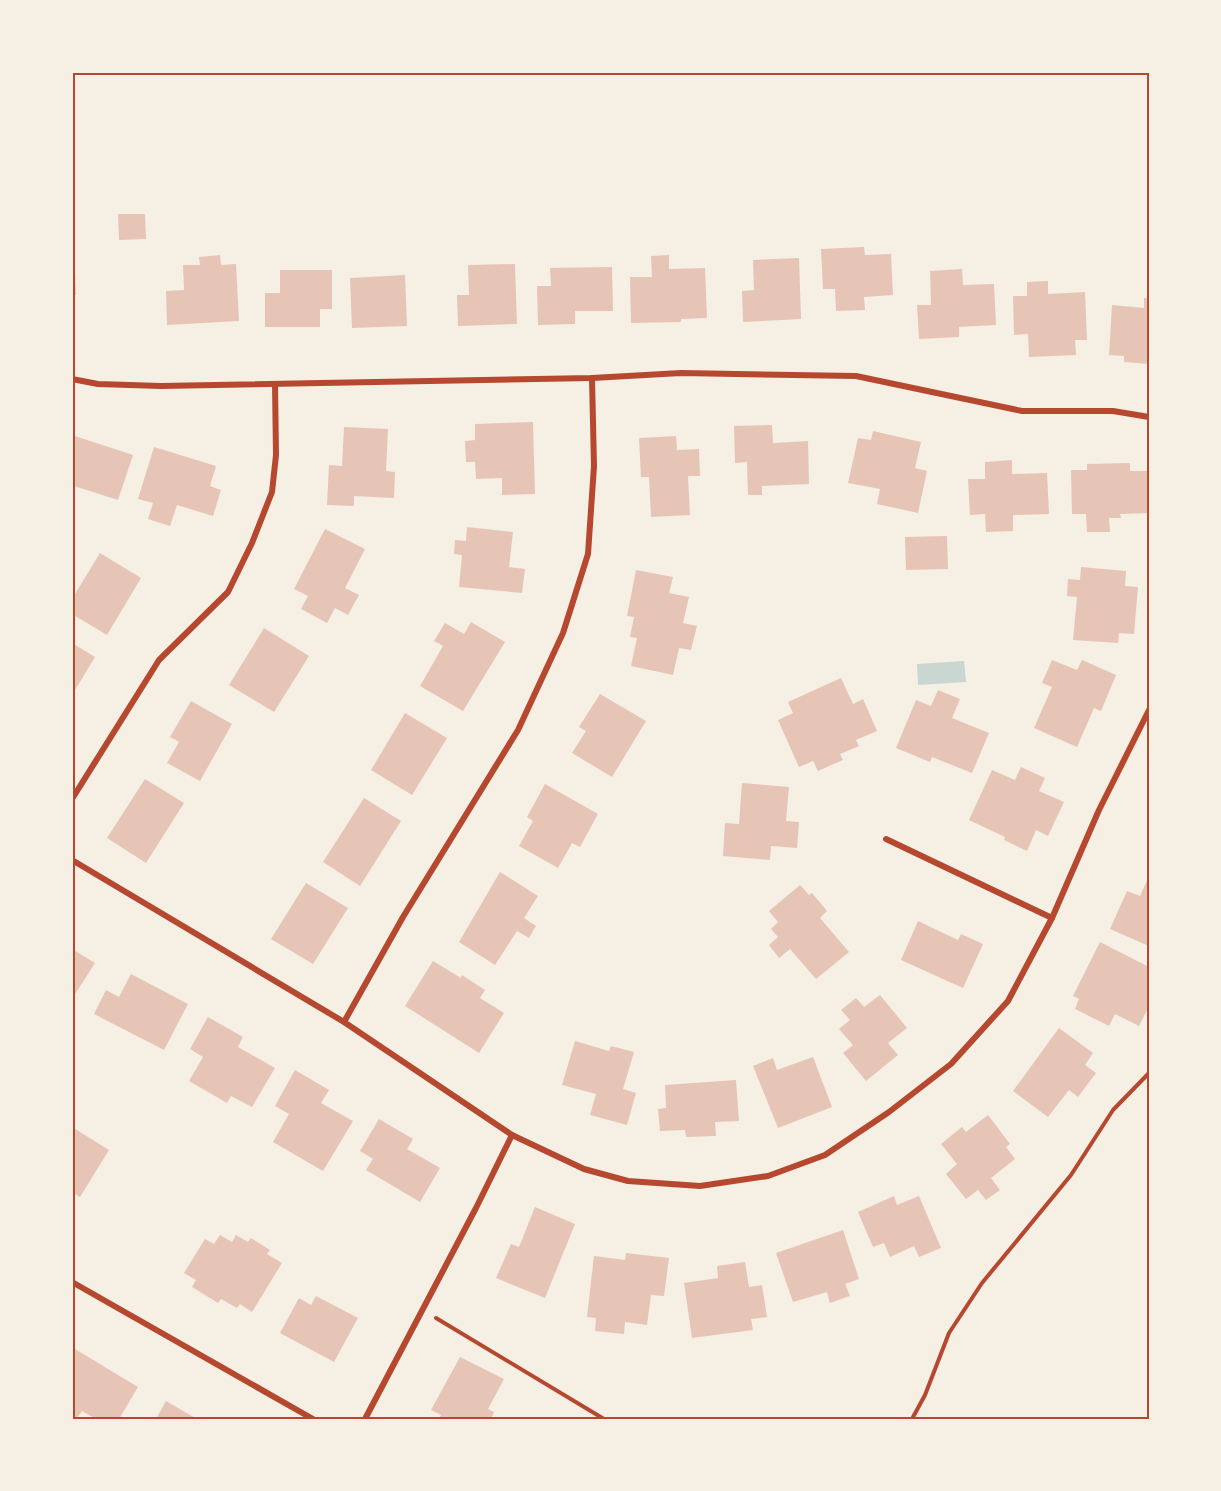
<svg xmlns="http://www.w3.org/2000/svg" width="1221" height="1491" viewBox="0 0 1221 1491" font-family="Raleway,sans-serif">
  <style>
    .water { fill: #c9d6d2 }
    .building { fill: #e6c5b7 }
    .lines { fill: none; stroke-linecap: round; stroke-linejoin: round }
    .path { stroke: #b5482f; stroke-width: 4 }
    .minor { stroke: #b5482f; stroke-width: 6 }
    .neatline { fill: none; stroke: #b5482f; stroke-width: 2 }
  </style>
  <rect width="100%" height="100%" fill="#f6efe4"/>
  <!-- water -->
  <polygon class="water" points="964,661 966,682 918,685 917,664"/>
  <!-- building -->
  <g class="building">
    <polygon points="118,214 145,214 146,239 119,240"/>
    <polygon points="74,246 76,295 72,295 72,247"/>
    <polygon points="864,247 865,255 891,254 893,295 864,297 865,310 836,311 835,289 823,289 821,249"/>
    <polygon points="220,255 221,265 236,264 239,321 167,325 166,291 184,290 183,265 200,265 199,257"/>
    <polygon points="669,255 669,269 705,268 707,318 681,319 681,322 631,323 630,277 652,277 651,256"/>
    <polygon points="799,258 801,319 743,322 742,291 754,290 753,260"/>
    <polygon points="515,264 517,324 458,326 457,295 469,295 468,265"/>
    <polygon points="612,267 613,311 575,311 575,324 538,325 537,286 551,286 550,268"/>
    <polygon points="962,269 963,285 994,284 996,325 959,327 959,337 919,339 917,305 931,305 930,271"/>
    <polygon points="280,270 332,270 332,309 320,309 320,327 265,327 265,293 280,293"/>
    <polygon points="405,275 407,326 352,328 350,278"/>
    <polygon points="1048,281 1048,294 1085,292 1087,340 1075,340 1076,355 1029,357 1028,334 1014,335 1013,296 1027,296 1027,282"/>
    <polygon points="1144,298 1149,299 1149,364 1124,362 1124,356 1109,355 1112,305 1144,308"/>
    <polygon points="533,422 535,494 502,495 502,478 476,479 475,462 466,462 465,441 475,440 475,424"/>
    <polygon points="772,425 773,443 808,441 809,484 762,486 762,495 748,495 747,462 735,463 734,426"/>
    <polygon points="344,427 388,429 386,471 395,472 394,498 354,496 354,506 327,505 329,465 342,466"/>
    <polygon points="873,431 921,442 915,468 927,471 918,513 877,504 880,489 848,483 858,438 871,440"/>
    <polygon points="72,435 133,455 118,500 74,486 72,492"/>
    <polygon points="676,436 677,450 699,449 700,476 688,476 690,515 651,517 649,477 641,477 639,438"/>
    <polygon points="154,447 216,466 210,486 221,490 213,516 177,505 170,526 148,519 153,503 138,499"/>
    <polygon points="1012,460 1012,474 1047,473 1049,514 1013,515 1013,531 986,532 985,514 970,515 968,479 985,479 985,462"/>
    <polygon points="1130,463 1130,471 1149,471 1149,513 1120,514 1121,518 1109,518 1110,532 1087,532 1086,514 1072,514 1071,470 1087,470 1087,464"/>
    <polygon points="467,527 513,532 509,567 525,569 522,593 459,587 462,555 454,554 455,540 466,541"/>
    <polygon points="325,529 365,549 345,588 359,595 348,615 335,608 327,623 301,609 308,596 294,589"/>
    <polygon points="947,536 948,569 906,570 905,537"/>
    <polygon points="100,553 141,578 107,635 72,614 72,599"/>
    <polygon points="1081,567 1126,571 1125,586 1138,587 1134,634 1119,633 1118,643 1073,640 1077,597 1067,596 1068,579 1080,580"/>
    <polygon points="636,570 673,577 669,593 689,597 683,623 697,626 691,650 679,648 673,675 631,666 637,638 630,637 634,617 627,616"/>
    <polygon points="471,622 505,642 463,711 420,686 443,646 434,641 445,623 464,634"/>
    <polygon points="264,628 309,656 274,712 229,685"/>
    <polygon points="72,643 95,657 72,695"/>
    <polygon points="1052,660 1077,670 1082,660 1116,675 1101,711 1094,708 1077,747 1034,728 1052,687 1042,683"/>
    <polygon points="841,678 853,704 863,699 877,731 856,740 859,746 840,754 843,760 818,771 813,761 799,767 778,720 793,713 788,702"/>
    <polygon points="938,690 960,699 952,718 989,733 972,773 932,757 930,762 896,748 916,700 931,706"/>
    <polygon points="600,694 646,721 612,777 572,753 586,731 579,727"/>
    <polygon points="191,701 232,724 200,781 167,763 179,742 170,737"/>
    <polygon points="405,713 447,738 412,795 371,770"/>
    <polygon points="1021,767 1045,778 1039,791 1064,802 1048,836 1036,830 1027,851 1004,840 1005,837 969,820 992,770 1015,780"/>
    <polygon points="145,779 184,803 146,863 107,838"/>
    <polygon points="742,783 789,787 786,821 799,822 797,848 771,846 770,860 723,856 725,823 739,824"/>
    <polygon points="545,784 598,814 580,847 572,843 558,868 519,846 533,821 527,817"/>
    <polygon points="364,798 401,821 360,886 323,862"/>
    <polygon points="500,872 538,896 524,918 536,926 529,938 517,931 495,965 459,942"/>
    <polygon points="1149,876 1149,946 1110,929 1127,891 1140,896"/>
    <polygon points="306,883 348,908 313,964 271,939"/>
    <polygon points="800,885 809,895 812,893 827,911 820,918 849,952 816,979 790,949 779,958 769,945 778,937 771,929 778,922 769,911"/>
    <polygon points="918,921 958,940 961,934 983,944 963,988 901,960"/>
    <polygon points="1100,942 1149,967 1149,1006 1139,1026 1115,1014 1109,1026 1075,1009 1079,999 1073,996"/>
    <polygon points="72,949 95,963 72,999"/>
    <polygon points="433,961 461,978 462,975 485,990 480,998 504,1013 479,1053 405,1006"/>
    <polygon points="131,974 188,1004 164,1050 94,1014 106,990 119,997"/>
    <polygon points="880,995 907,1028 888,1043 898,1055 866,1081 843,1053 853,1045 839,1029 850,1020 841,1010 856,998 864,1007"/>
    <polygon points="208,1017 243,1037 238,1047 275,1068 252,1107 231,1096 227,1103 189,1081 203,1057 190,1049"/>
    <polygon points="1059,1028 1093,1053 1085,1065 1096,1073 1078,1097 1069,1090 1048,1117 1013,1091"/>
    <polygon points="575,1041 609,1051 611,1046 634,1052 623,1089 636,1093 627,1125 590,1115 596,1094 562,1085"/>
    <polygon points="813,1057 832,1107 778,1128 753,1066 773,1058 777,1070"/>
    <polygon points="295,1070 329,1090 321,1103 353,1121 323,1171 273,1142 289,1114 275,1106"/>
    <polygon points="736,1080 739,1121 715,1122 716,1136 686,1137 685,1130 660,1131 658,1109 666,1108 665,1085"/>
    <polygon points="988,1115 1010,1144 1006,1147 1015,1159 991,1178 1000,1190 986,1200 978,1190 966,1199 946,1174 957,1164 941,1144 962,1127 966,1132"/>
    <polygon points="379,1119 413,1139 407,1149 440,1168 420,1202 366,1170 373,1159 360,1151"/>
    <polygon points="72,1127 109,1150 80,1197 72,1192"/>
    <polygon points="894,1196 897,1205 919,1196 941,1248 919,1257 914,1246 890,1257 884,1243 873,1247 858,1212"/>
    <polygon points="535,1207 575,1224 545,1298 496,1278 511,1244 519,1247"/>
    <polygon points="843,1230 859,1279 845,1284 850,1296 830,1303 827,1292 793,1302 776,1253"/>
    <polygon points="220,1235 232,1242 236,1235 248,1242 251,1238 270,1250 267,1254 282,1263 252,1312 240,1304 237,1308 221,1299 218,1303 192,1287 196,1280 184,1273 205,1239 214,1244"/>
    <polygon points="626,1253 669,1258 664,1296 651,1295 647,1325 625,1322 624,1334 595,1331 596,1318 587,1317 594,1256 625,1260"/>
    <polygon points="745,1262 749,1287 762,1285 767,1317 751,1319 753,1330 692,1338 684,1283 718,1278 717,1266"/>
    <polygon points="316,1296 358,1318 334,1362 280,1333 299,1298 311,1305"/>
    <polygon points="75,1349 138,1387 119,1419 96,1419 82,1411 76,1419 72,1418 72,1354"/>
    <polygon points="460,1357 504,1379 488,1409 494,1412 491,1419 439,1419 441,1415 431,1410"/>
    <polygon points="166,1401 197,1419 156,1419"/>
  </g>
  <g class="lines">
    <!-- path -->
    <g class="path">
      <polyline points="436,1318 604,1419"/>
      <polyline points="912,1419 925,1395 949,1333 982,1283 1071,1175 1113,1110 1149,1073"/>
    </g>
    <!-- minor -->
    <g class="minor">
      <polyline points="72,379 98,384 161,386 592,378 681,373 856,376 1022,411 1113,411 1149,417"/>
      <polyline points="72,799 159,660 228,592 252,543 272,492 276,455 275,384"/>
      <polyline points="886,839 1052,918"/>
      <polyline points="72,860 344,1022 512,1135 584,1169 628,1181 700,1186 768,1176 825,1155 889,1112 951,1064 1008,1001 1052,918 1099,810 1149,710"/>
      <polyline points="344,1022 403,917 518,730 563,633 588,554 594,466 592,378"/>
      <polyline points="72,1282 313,1419"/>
      <polyline points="365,1419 476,1208 512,1135"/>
    </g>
  </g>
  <!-- border -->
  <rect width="1221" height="1491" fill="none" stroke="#f6efe4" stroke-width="147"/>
  <rect x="74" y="74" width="1074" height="1344" class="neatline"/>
</svg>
